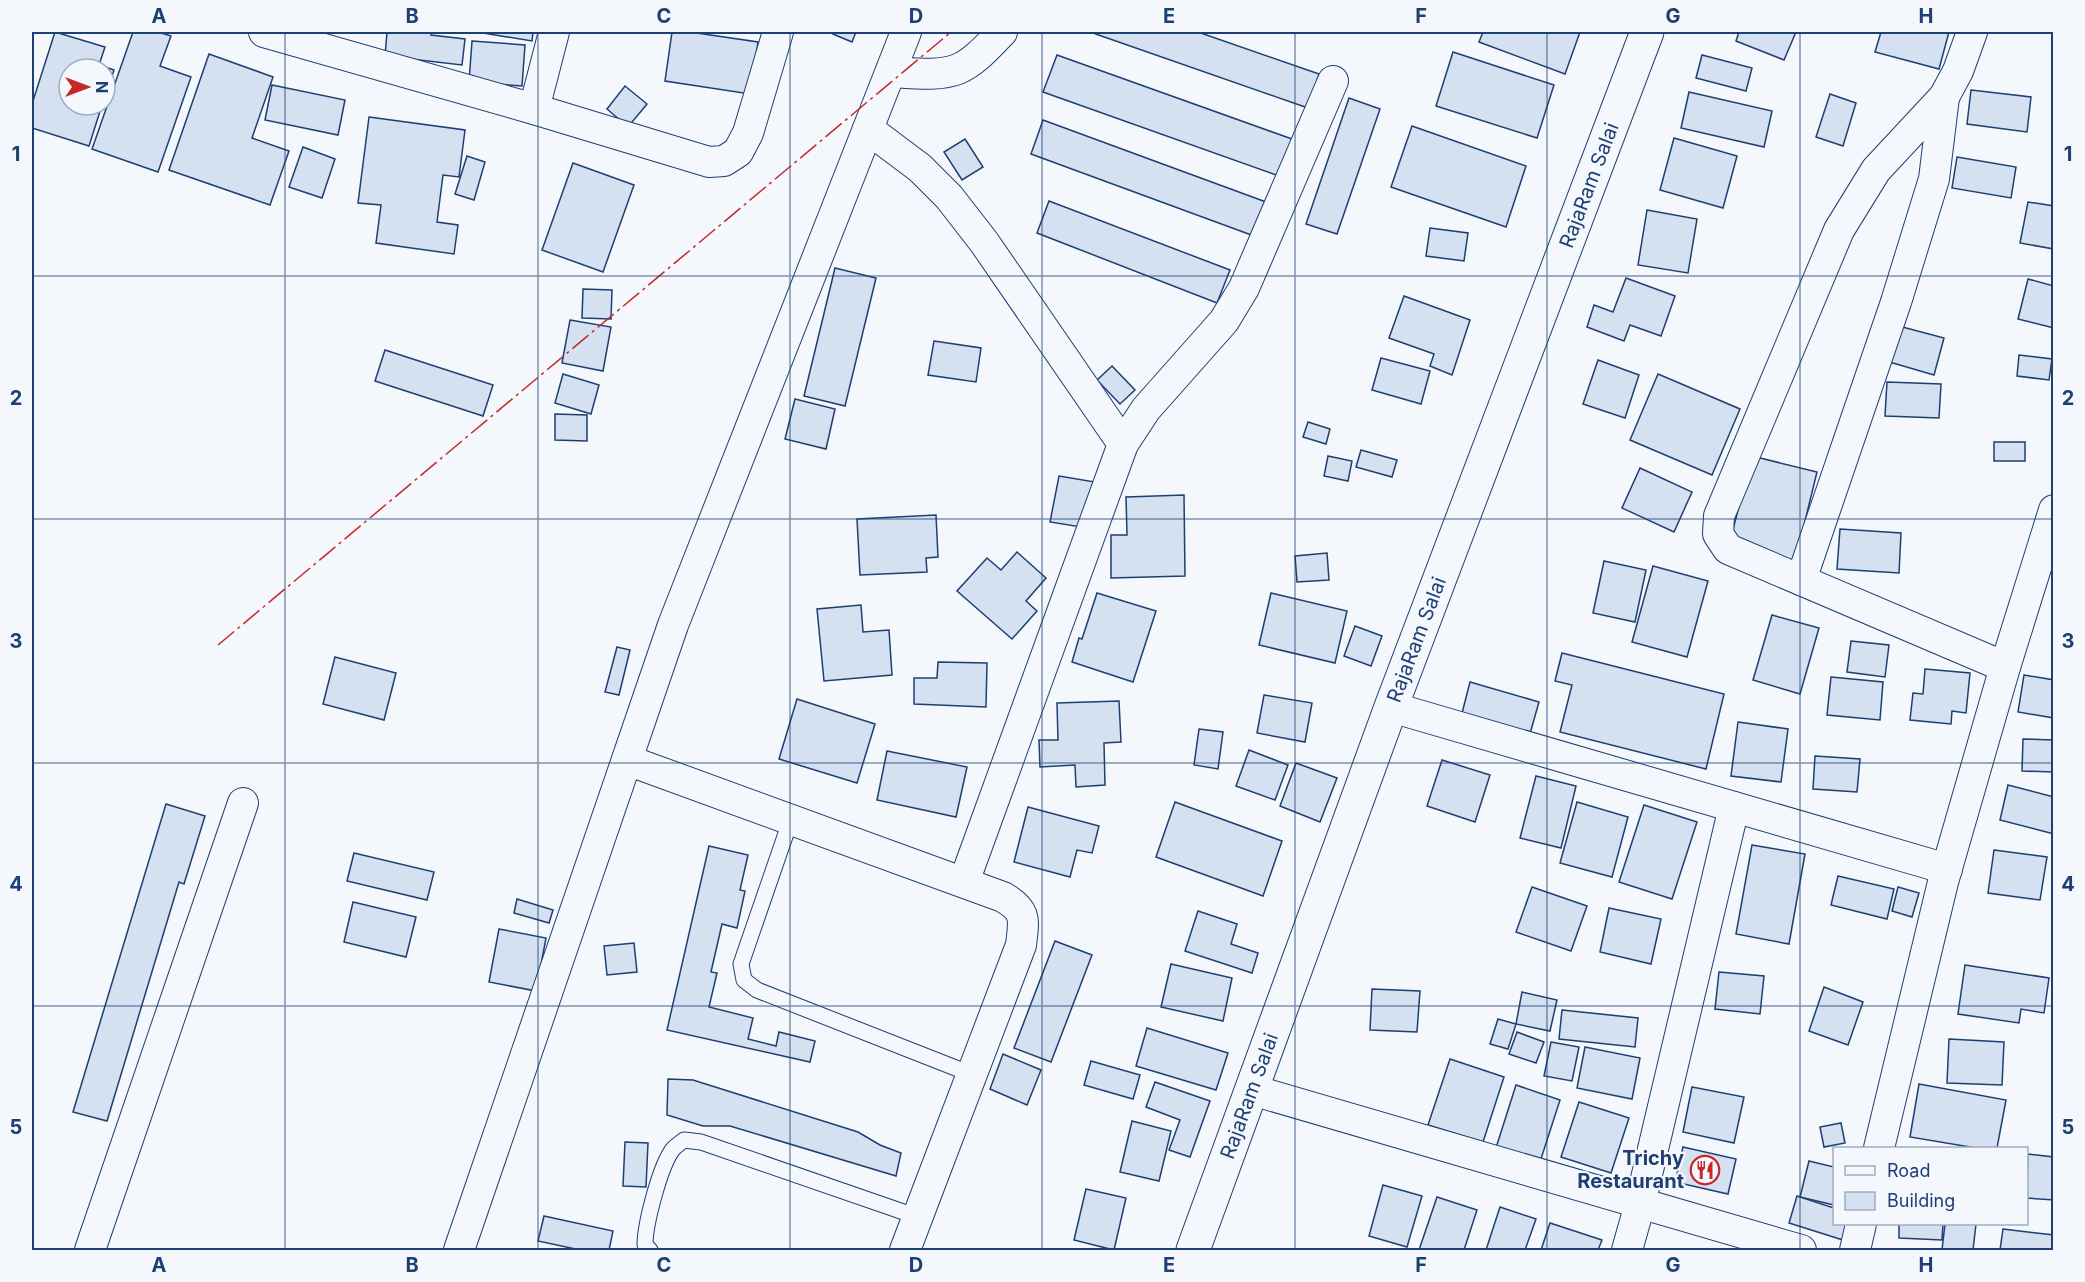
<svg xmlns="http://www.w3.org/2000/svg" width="2085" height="1282" viewBox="0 0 2085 1282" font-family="Inter,sans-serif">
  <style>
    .building { fill: #d5e0f0; stroke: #1d3f73; stroke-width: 1.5 }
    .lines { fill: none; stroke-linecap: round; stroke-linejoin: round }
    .service-casing { stroke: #1d3f73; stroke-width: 17 }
    .minor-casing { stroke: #1d3f73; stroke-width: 32 }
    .tertiary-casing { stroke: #1d3f73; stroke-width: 35 }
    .service { stroke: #f4f7fb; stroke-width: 15 }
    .minor { stroke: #f4f7fb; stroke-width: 30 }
    .tertiary { stroke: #f4f7fb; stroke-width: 33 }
    .power { stroke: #c62828; stroke-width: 1.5; stroke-dasharray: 21 4.5 3 4.5; stroke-linecap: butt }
    .grid { fill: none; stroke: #1d3f73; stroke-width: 1.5; stroke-opacity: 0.55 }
    .labels { text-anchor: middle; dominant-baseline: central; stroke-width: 4.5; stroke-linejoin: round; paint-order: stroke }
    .street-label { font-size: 20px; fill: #1d3f73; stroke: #f4f7fb }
    .poi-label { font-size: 20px; font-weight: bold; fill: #1d3f73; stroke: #f4f7fb; text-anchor: end }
    .neatline { fill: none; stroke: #1d3f73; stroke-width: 2 }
    .grid-label { font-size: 20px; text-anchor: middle; font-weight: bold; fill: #1d3f73 }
  </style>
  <rect width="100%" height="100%" fill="#f4f7fb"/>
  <!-- building -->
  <g class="building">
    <polygon points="55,32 105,47 99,65 114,70 105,97 105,69 69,69 69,105 102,105 89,146 32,128 32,104"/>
    <polygon points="133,32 158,32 171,36 160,66 191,77 158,172 92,149"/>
    <polygon points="387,32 431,32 431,35 465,39 462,65 385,56"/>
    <polygon points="477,32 533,32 532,41"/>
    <polygon points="672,32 690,32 758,42 750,94 665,81"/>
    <polygon points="834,32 856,32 852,42 833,34"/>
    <polygon points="1090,32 1198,32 1319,74 1308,108"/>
    <polygon points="1483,32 1580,32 1565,74 1479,42"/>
    <polygon points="1739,32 1796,32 1784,60 1736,41"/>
    <polygon points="1881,32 1949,32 1939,69 1875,52"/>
    <polygon points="472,41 525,45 522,86 469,82"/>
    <polygon points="1453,52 1554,85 1537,138 1436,106"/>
    <polygon points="209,54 273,77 252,138 289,151 270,205 169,170"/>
    <polygon points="1057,55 1292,139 1279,176 1043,92"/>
    <polygon points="1702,55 1752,68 1746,91 1696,78"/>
    <polygon points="272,85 345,100 338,135 265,120"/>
    <polygon points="625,86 647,104 628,127 607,109"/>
    <polygon points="1971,90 2031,97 2027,132 1967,124"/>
    <polygon points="1689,92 1772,111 1764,147 1681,128"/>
    <polygon points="1830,94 1856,103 1843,146 1816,137"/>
    <polygon points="1349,98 1380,109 1337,234 1306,224"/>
    <polygon points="369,117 465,130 459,177 443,175 437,222 458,225 454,254 376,243 381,205 358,203"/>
    <polygon points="1043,120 1266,202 1254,236 1031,154"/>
    <polygon points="1412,126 1526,166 1506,227 1391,187"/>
    <polygon points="1674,138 1737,156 1723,208 1660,190"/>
    <polygon points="965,139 983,167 962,180 944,152"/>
    <polygon points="303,147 335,159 322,198 289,187"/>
    <polygon points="467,156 485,162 474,200 455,194"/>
    <polygon points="1957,157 2016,167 2011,198 1952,188"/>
    <polygon points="573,163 634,185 603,272 542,250"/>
    <polygon points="1049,201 1230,270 1217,303 1037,233"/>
    <polygon points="2028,202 2054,206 2054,249 2020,243"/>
    <polygon points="1647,210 1697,219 1688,273 1638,265"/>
    <polygon points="1430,228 1468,233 1464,261 1426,256"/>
    <polygon points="835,268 876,278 845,406 804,396"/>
    <polygon points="1626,278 1675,296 1661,336 1630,325 1624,341 1587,327 1594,305 1613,312"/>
    <polygon points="2028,279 2054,286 2054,328 2018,319"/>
    <polygon points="583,289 612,290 611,319 582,318"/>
    <polygon points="1404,296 1470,320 1452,375 1430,366 1434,354 1389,338"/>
    <polygon points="570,320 611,327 603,371 562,363"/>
    <polygon points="1895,325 1944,338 1934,375 1886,361"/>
    <polygon points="934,341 981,348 976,382 928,375"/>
    <polygon points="385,350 493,385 483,416 375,381"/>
    <polygon points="2019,355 2052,359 2049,380 2017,376"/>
    <polygon points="1381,358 1430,371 1421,404 1372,390"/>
    <polygon points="1598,360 1639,375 1625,418 1583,404"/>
    <polygon points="1112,366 1135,390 1120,404 1097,380"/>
    <polygon points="563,374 599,385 591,414 555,403"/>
    <polygon points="1658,374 1740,409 1712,475 1630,440"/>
    <polygon points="1887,382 1941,384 1939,418 1885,416"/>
    <polygon points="795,399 835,409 826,449 785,439"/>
    <polygon points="555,414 587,415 587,441 555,440"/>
    <polygon points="1308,422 1330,429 1326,444 1303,437"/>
    <rect x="1994" y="442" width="31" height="19"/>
    <polygon points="1361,450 1397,460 1392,477 1356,467"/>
    <polygon points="1328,456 1352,461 1348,481 1324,476"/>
    <polygon points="1752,456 1817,472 1795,562 1729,545"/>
    <polygon points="1640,468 1692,492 1674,532 1622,508"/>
    <polygon points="1059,476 1095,482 1087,528 1050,522"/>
    <polygon points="1184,495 1185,576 1111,578 1111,535 1127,535 1126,497"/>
    <polygon points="936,515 938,557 926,558 927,572 860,575 857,519"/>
    <polygon points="1840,529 1901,533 1899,573 1837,569"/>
    <polygon points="1017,552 1046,578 1026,601 1037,611 1012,639 957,591 987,558 1001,570"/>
    <polygon points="1327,553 1329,580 1297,582 1295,556"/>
    <polygon points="1604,561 1646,570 1635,622 1593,613"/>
    <polygon points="1653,566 1708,581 1687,657 1632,642"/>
    <polygon points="1097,593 1156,611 1133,682 1072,662 1079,638 1082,639"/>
    <polygon points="1271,593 1347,611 1335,663 1259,645"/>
    <polygon points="861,605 863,632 889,630 892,675 824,681 817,609"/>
    <polygon points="1772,615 1819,628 1800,694 1753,680"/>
    <polygon points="1355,626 1382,636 1371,666 1344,656"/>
    <polygon points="1851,641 1889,645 1885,677 1847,672"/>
    <polygon points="617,647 630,650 619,695 605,692"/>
    <polygon points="1562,653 1724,694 1706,769 1560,732 1572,685 1555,681"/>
    <polygon points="335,657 396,673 384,720 323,704"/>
    <polygon points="938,662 987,663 986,707 914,704 914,678 937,678"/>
    <polygon points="1925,669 1970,673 1966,713 1952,711 1951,724 1910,720 1913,693 1923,694"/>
    <polygon points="2024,675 2054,680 2054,718 2018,712"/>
    <polygon points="1831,677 1883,682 1880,720 1827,715"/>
    <polygon points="1470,682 1539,702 1529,737 1461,717"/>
    <polygon points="1264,695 1312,703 1305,742 1257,733"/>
    <polygon points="797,699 875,724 857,783 779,759"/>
    <polygon points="1119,701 1121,742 1104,743 1105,785 1076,787 1075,765 1040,767 1039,740 1058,740 1057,703"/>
    <polygon points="1738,722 1788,729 1781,782 1731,776"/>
    <polygon points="1199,729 1223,732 1218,769 1194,765"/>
    <polygon points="2023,739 2054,740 2054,772 2022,771"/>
    <polygon points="1249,750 1288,765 1275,800 1236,786"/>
    <polygon points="887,751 967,767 956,817 877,800"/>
    <polygon points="1815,756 1860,759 1857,792 1813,789"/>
    <polygon points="1442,760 1490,775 1475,822 1427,806"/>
    <polygon points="1296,763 1337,778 1320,822 1280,806"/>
    <polygon points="1536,776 1576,786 1561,848 1520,838"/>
    <polygon points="2008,785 2054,797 2054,834 2000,820"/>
    <polygon points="1175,802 1282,841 1263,896 1156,857"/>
    <polygon points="1577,802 1628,817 1612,877 1560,863"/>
    <polygon points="166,804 205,816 184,884 179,882 107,1121 73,1112"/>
    <polygon points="1644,805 1697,822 1672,899 1619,882"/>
    <polygon points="1028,807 1099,826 1092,853 1077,850 1070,877 1014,862"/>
    <polygon points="1752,845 1805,854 1789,944 1736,934"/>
    <polygon points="709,846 748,855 740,890 745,891 737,928 722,924 711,972 717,973 709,1007 753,1018 748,1039 776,1046 779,1032 815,1041 810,1062 667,1030"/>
    <polygon points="1994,850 2047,857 2040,900 1988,893"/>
    <polygon points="354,853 434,872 427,900 347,881"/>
    <polygon points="1838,876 1894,889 1887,919 1831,905"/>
    <polygon points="1532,887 1587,906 1571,951 1516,932"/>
    <polygon points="1898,887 1919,893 1912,917 1892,911"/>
    <polygon points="517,899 553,910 549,923 514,913"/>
    <polygon points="353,902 416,917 406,957 344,942"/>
    <polygon points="1609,908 1661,919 1651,964 1600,952"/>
    <polygon points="1198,911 1237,924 1231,944 1258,953 1252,973 1185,951"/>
    <polygon points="499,929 546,938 536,991 489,982"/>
    <polygon points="1055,941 1092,955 1051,1062 1014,1048"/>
    <polygon points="634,943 637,972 607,975 604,946"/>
    <polygon points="1171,964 1232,978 1223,1021 1161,1007"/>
    <polygon points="1965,965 2049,978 2044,1013 2021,1009 2019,1023 1958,1014"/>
    <polygon points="1719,972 1764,976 1760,1014 1715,1009"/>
    <polygon points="1824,987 1863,1002 1848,1045 1809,1031"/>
    <polygon points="1372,989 1420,991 1417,1032 1370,1030"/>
    <polygon points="1522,992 1557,1000 1550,1031 1516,1024"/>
    <polygon points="1562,1010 1638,1018 1635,1047 1559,1039"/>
    <polygon points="1498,1019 1516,1024 1508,1049 1490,1044"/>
    <polygon points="1147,1028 1228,1053 1216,1090 1136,1066"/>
    <polygon points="1517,1032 1544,1042 1536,1063 1509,1054"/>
    <polygon points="1949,1039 2004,1042 2002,1085 1947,1083"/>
    <polygon points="1551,1042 1579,1047 1572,1081 1544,1076"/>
    <polygon points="1585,1047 1640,1058 1632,1099 1577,1088"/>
    <polygon points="1003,1054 1041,1070 1027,1105 990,1089"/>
    <polygon points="1450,1059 1504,1077 1483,1142 1428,1125"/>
    <polygon points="1091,1061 1140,1075 1133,1099 1084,1085"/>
    <polygon points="668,1079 693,1080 858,1132 880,1145 901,1153 896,1176 730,1126 703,1126 667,1115"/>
    <polygon points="1155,1082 1210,1101 1190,1157 1169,1150 1180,1120 1146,1107"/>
    <polygon points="1919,1084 2006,1100 1997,1148 1976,1148 1910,1137"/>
    <polygon points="1516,1085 1560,1100 1539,1165 1495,1151"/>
    <polygon points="1692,1087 1744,1097 1734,1143 1683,1132"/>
    <polygon points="1579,1102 1629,1118 1611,1173 1561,1157"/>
    <polygon points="1132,1121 1171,1131 1159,1181 1120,1172"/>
    <polygon points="1841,1123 1845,1143 1824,1147 1820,1127"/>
    <polygon points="625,1142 648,1143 646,1187 623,1186"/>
    <polygon points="1683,1147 1736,1159 1728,1194 1675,1182"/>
    <polygon points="2028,1154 2054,1157 2054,1200 2026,1198"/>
    <polygon points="1809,1161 1834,1167 1834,1205 1800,1197"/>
    <polygon points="1383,1185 1422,1196 1407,1247 1369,1236"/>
    <polygon points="1086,1189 1126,1198 1114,1250 1074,1240"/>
    <polygon points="1797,1196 1834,1208 1834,1224 1848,1224 1843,1240 1789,1223"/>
    <polygon points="1437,1197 1477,1210 1464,1250 1419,1250"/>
    <polygon points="1500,1207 1536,1219 1525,1250 1486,1250"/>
    <polygon points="544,1216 613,1231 609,1250 580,1250 538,1241"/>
    <polygon points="1550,1223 1602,1240 1598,1250 1541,1250"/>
    <polygon points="1899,1224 1943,1224 1942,1240 1899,1238"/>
    <polygon points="1945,1224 1976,1224 1973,1250 1942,1250"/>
    <polygon points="2003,1229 2054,1235 2054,1250 2000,1250"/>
  </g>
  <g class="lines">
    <!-- service casing -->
    <g class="service-casing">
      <g id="service">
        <polyline points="791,819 741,964 744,980 757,990 971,1074"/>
        <path d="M650,1250L645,1245C645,1224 660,1166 673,1149C676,1146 680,1143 684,1140L701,1142L918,1217"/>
      </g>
    </g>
    <!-- minor casing -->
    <g class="minor-casing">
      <g id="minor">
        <polyline points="264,32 534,109 709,162 724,161 738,152 748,133 778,32"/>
        <polyline points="1972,32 1958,71 1944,97 1876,170 1839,230 1719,516 1718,534 1728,549 2005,667"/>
        <path d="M891,72C912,73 938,77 958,69C975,62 990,44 1002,32"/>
        <polyline points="534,109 554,32"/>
        <polyline points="868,129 920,168 949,197 984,242 1123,444"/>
        <polyline points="1801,580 1896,302 1934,179 1944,97"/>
        <polyline points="1391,707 1947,869"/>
        <path d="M627,760L1003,897C1027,911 1024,919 1021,945L905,1250"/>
        <polyline points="964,882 1123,444 1146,409 1224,321 1244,288 1333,81"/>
        <polyline points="1252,1090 1801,1250"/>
        <polyline points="1879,1148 1943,882 2005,667 2054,510"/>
        <polyline points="90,1250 243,803"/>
        <polyline points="459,1250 673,625 906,32"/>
        <polyline points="1627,1250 1640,1204 1734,807"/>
        <polyline points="1855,1250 1861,1224"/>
      </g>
    </g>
    <!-- tertiary casing -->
    <g class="tertiary-casing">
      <g id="tertiary">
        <path id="s1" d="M1193,1250L1391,707L1647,32"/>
      </g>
    </g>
    <!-- service -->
    <use href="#service" class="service"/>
    <!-- minor -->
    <use href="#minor" class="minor"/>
    <!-- tertiary -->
    <use href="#tertiary" class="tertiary"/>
    <!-- power -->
    <polyline class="power" points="218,645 951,32"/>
  </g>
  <!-- grid -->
  <path class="grid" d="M285,32V1250M538,32V1250M790,32V1250M1042,32V1250M1295,32V1250M1547,32V1250M1800,32V1250M32,276H2054M32,519H2054M32,763H2054M32,1006H2054"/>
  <!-- icons -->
  <defs>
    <g id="restaurant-ring" transform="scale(1.5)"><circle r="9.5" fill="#f4f7fb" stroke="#c62828" stroke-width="1.5"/><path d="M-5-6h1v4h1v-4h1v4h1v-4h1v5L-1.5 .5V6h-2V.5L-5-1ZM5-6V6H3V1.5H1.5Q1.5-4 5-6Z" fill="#c62828"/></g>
  </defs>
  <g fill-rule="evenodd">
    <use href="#restaurant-ring" x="1705" y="1170"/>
  </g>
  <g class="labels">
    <!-- street labels -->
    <g class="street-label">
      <text stroke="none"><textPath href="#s1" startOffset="1136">RajaRam Salai</textPath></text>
      <text stroke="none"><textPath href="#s1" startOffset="650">RajaRam Salai</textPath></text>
      <text stroke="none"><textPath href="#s1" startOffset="164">RajaRam Salai</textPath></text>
    </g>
    <!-- poi labels -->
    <g class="poi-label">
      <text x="1684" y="1158">Trichy<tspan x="1684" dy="23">Restaurant</tspan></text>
    </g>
  </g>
  <!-- border -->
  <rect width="2085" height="1282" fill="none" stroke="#f4f7fb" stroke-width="66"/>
  <!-- legend -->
  <rect x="1833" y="1147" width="195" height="78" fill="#f4f7fb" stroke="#9eadc5" stroke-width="1.5"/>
  <rect x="1845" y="1166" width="30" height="9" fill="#f4f7fb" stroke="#9eadc5" stroke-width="1.5"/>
  <text x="1887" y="1177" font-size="18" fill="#1d3f73">Road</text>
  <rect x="1845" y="1192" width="30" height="18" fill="#d5e0f0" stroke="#9eadc5" stroke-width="1.5"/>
  <text x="1887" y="1207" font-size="18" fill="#1d3f73">Building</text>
  <!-- north arrow -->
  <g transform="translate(87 87) rotate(90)"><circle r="28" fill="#f4f7fb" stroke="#9eadc5" stroke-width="1.5"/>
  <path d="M0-4.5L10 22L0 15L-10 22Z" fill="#c62828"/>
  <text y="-9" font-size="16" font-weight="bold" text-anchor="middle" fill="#1d3f73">N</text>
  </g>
  <rect x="33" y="33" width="2019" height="1216" class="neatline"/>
  <g class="grid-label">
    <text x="159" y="23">A</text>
    <text x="412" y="23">B</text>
    <text x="664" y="23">C</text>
    <text x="916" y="23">D</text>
    <text x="1169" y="23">E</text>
    <text x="1421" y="23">F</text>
    <text x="1673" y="23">G</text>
    <text x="1926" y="23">H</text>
    <text x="16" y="161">1</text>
    <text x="2068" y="161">1</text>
    <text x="16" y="405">2</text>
    <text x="2068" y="405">2</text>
    <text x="16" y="648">3</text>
    <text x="2068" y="648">3</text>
    <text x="16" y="891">4</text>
    <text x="2068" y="891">4</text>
    <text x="16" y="1134">5</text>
    <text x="2068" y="1134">5</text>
    <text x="159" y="1272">A</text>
    <text x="412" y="1272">B</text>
    <text x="664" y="1272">C</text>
    <text x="916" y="1272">D</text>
    <text x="1169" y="1272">E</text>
    <text x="1421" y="1272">F</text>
    <text x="1673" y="1272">G</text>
    <text x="1926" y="1272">H</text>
  </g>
</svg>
